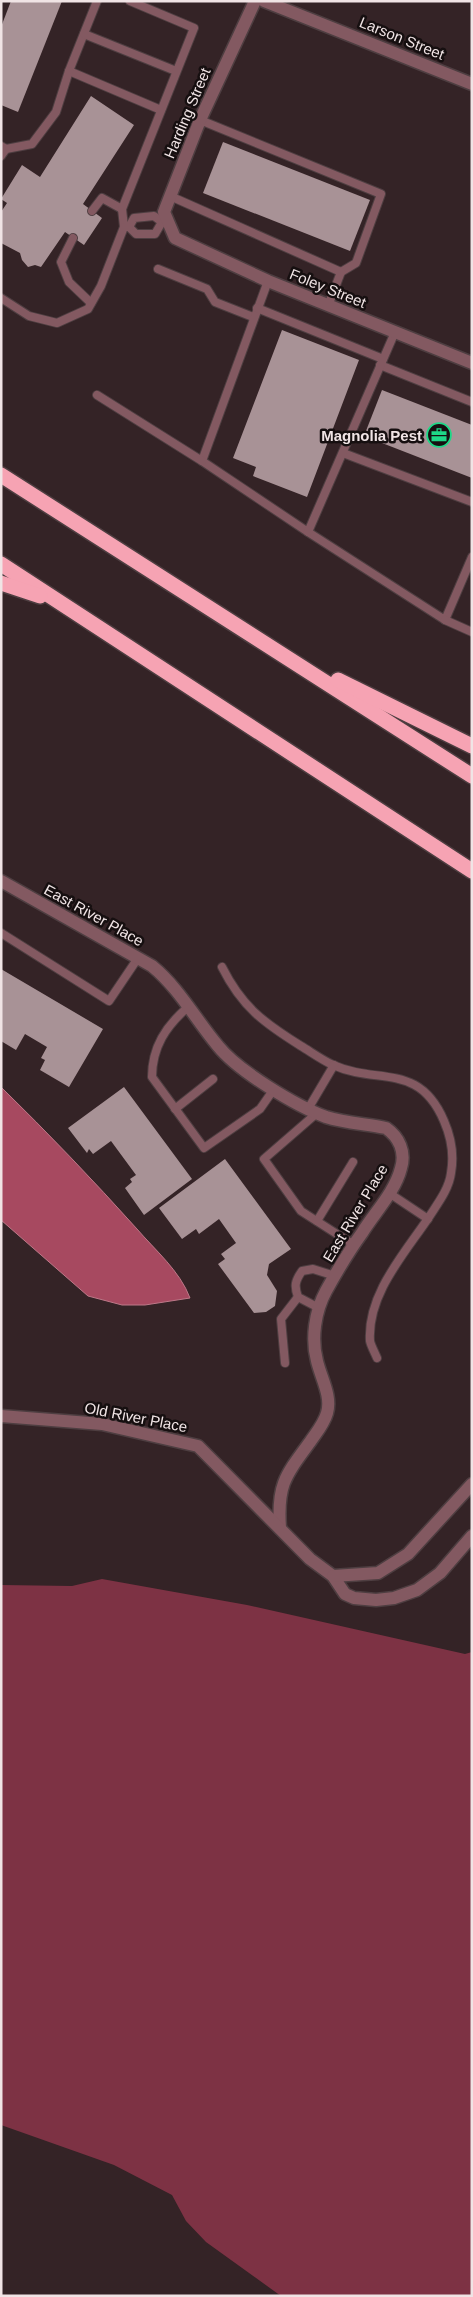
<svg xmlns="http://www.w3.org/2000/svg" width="473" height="2297" viewBox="0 0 473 2297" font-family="Arial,sans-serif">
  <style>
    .green { fill: #7d3244 }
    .water { fill: #a74960; stroke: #bd7888 }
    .building { fill: #a89296 }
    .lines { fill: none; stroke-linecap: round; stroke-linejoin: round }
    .lane-casing { stroke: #4e3e41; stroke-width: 10 }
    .street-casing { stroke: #4e3e41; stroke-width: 15 }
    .highway-casing { stroke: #4e3e41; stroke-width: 18 }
    .lane { stroke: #835961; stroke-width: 8 }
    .street { stroke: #835961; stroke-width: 12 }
    .highway { stroke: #f6a3b3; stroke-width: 15 }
    .labels { text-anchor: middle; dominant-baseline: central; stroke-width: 5; stroke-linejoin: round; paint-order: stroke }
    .street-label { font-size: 15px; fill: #f0e4e5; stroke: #160f10 }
    .poi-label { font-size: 15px; font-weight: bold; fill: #f0e4e5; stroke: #160f10; text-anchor: end }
  </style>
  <rect width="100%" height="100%" fill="#342326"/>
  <!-- green -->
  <polygon class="green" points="102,1579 247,1605 465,1654 472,1652 472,2296 281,2296 206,2242 186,2221 172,2195 114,2165 1,2125 1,1585 72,1586"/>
  <!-- water -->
  <path class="water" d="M1,1087C48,1133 93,1180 137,1229C155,1250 180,1271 190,1298L145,1305H122L88,1296L1,1220Z"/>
  <!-- building -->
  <g class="building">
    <polygon points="11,1 62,1 18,112 1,105 1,27"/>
    <polygon points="91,96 134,125 83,204 102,218 84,245 65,232 41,267 35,265 28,267 22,260 20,253 1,243 1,212 7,203 1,199 22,165 40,177"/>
    <polygon points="223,142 370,200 350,251 203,193"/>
    <polygon points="282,330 359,360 307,497 253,476 256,467 233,458"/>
    <polygon points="382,390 472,425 472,478 364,436"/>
    <polygon points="1,969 103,1029 69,1087 40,1070 45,1060 41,1058 47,1047 25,1034 16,1050 1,1041"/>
    <polygon points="124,1087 192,1179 144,1215 125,1188 132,1182 130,1179 136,1175 111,1141 93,1154 89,1149 87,1153 68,1128"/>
    <polygon points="225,1159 291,1249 269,1264 267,1275 277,1291 275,1306 266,1312 254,1313 218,1264 225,1259 221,1254 236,1243 219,1219 199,1234 196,1229 182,1239 159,1208"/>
  </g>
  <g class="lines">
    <!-- lane casing -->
    <g class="lane-casing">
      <g id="lane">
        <polyline points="97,1 69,71 161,110"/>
        <polyline points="84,34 176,71"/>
        <polyline points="200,120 381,194 356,263 341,272"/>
        <polyline points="1,146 6,149 1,156"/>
        <polyline points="6,149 32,144 56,112 69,71"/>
        <polyline points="170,196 341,272 328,306"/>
        <polyline points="92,211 102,198 122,209"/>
        <polyline points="162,222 155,234 136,234 129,227 134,218 154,216 162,222 168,222"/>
        <polyline points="124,227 122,209 194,28 130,1"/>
        <polyline points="73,238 61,262 69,282 91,303"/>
        <polyline points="158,269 207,289 215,302 253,317"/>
        <polyline points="268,281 202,461 308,532 445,620 472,557"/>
        <polyline points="1,298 29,316 57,323 88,309 101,286 124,227 129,227"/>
        <polyline points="257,308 383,359"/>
        <polyline points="380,365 472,402"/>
        <polyline points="97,395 202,461"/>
        <polyline points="343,453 472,502"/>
        <polyline points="308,532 395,332"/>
        <polyline points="445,620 472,632"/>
        <polyline points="1,933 109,1001 138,958"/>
        <path d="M222,967C242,1007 264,1023 301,1046C311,1052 322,1060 333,1065C378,1085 419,1062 444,1121C451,1137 454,1156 451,1173C449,1189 438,1203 429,1217C405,1253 367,1294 370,1341C371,1346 375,1353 377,1358"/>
        <path d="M188,1007C166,1026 152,1047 152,1077L204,1148L260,1109L274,1089"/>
        <polyline points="175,1109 213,1079"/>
        <polyline points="308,1109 334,1065"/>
        <polyline points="317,1113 264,1159 301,1211 354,1245"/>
        <polyline points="389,1193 428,1219"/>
        <polyline points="317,1221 353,1162"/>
        <path d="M319,1308L298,1297C294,1286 295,1281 302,1271L313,1269L335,1276"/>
        <polyline points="285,1363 281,1319 298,1297"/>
      </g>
    </g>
    <!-- street casing -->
    <g class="street-casing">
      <g id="street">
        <polyline points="255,1 200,120 164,212 175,238 268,281 472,363"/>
        <polyline points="264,1 472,84"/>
        <path d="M1,881L152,966C179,988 196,1020 218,1046C238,1071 296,1106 326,1117C345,1123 367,1124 386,1128C399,1137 406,1152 401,1168C395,1192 375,1212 362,1233C349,1251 337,1271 326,1291C315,1311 311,1339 317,1361C321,1378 332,1396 327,1413C324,1424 316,1433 310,1442C285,1476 277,1485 280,1528"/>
        <polyline points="1,1416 102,1424 198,1446 310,1559 333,1576 345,1594 354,1598 376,1600 394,1598 417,1590 440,1573 472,1536"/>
        <polyline points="333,1576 378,1573 408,1554 472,1484"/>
      </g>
    </g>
    <!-- highway casing -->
    <g class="highway-casing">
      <g id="highway">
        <polyline points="1,475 472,776"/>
        <polyline points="1,564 472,871"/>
        <polyline points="1,583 40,596"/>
        <polyline points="338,680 472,746"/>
      </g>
    </g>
    <!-- lane -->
    <use href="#lane" class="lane"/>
    <!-- street -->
    <use href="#street" class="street"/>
    <!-- highway -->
    <use href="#highway" class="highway"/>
  </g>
  <!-- icons -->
  <defs>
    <g id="office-ring" transform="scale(1.25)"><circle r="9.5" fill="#160f10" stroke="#1ed887" stroke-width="1.5"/><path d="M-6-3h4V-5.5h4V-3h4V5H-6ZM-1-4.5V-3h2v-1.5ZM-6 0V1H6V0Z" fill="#1ed887"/></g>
  </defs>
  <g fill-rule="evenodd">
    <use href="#office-ring" x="439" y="435"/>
  </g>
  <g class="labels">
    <!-- street labels -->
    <g class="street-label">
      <text transform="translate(402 38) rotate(22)">Larson Street</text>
      <text transform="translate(187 113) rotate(-67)">Harding Street</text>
      <text transform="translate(328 288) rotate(22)">Foley Street</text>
      <text transform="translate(94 915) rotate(29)">East River Place</text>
      <text transform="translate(355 1213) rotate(-59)">East River Place</text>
      <text transform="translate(136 1417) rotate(11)">Old River Place</text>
    </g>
    <!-- poi labels -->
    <g class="poi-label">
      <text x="422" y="435">Magnolia Pest</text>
    </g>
  </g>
  <!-- border -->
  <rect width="473" height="2297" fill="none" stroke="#f0e4e5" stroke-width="5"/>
</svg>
